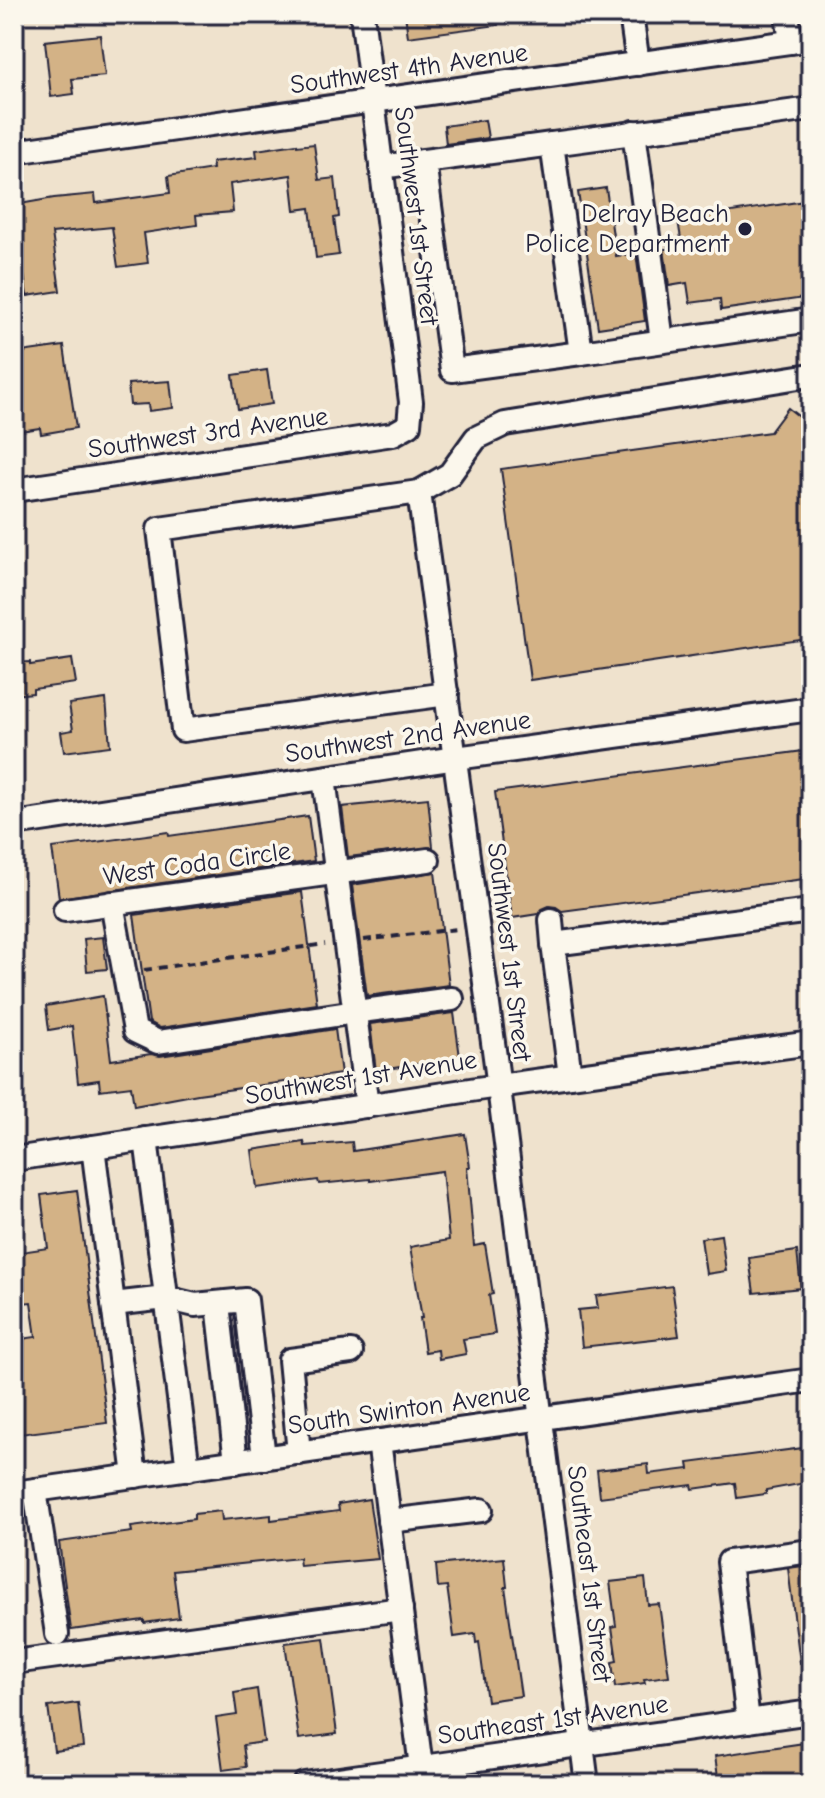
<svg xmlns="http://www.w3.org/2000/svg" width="825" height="1798" viewBox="0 0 825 1798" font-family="'Comic Neue',sans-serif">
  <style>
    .building { fill: #d3b286; stroke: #22223b; stroke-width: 2 }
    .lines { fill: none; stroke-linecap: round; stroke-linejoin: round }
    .minor-casing { stroke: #22223b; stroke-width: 28 }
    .path { stroke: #22223b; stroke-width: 4; stroke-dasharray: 8 6; stroke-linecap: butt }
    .minor { stroke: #fbf7ec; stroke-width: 22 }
    .poi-dot { fill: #22223b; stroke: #fbf7ec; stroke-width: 3 }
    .labels { text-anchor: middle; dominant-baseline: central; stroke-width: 7; stroke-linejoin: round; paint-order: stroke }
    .street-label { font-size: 26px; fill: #22223b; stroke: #fbf7ec }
    .poi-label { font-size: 26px; fill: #22223b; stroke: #fbf7ec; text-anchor: end }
  </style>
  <rect width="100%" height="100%" fill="#efe2cd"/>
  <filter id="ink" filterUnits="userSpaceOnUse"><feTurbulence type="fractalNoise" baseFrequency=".0125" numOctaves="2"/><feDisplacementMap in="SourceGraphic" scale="16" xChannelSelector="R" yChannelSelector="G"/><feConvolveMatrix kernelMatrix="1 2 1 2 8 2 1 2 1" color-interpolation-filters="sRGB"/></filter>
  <g filter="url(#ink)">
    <!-- building -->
    <g class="building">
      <polygon points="405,14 497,14 498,25 408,37"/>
      <polygon points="100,35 105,76 72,79 74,94 51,97 45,41"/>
      <polygon points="485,120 488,138 446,144 444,126"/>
      <polygon points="297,144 297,146 314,144 319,180 335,178 339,217 334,218 339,255 316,258 310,208 295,210 291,175 230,184 233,212 196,215 197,225 144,233 148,263 118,267 112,227 52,233 60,291 27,296 14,205 54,198 95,194 96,203 170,193 168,176 213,169 212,162 257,157 256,150"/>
      <polygon points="606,188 616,256 636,253 645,321 598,328 578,192"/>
      <polygon points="811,200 811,297 721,310 720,299 690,303 687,283 669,286 664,249 668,249 667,241 681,239 678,220"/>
      <polygon points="64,346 76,428 41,434 40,428 14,432 14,353"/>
      <polygon points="267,370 272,404 238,409 233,375"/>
      <polygon points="170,381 173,408 149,411 148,404 130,405 128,384"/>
      <polygon points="788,408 811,426 811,649 800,640 530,680 501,469 770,432"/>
      <polygon points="72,659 76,683 33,689 33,693 14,695 14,663 30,662 30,665"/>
      <polygon points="106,699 110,746 64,752 61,732 73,730 69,704"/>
      <polygon points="811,750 811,878 562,911 556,907 549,906 542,909 538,914 512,918 495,792"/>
      <polygon points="428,798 433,847 348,857 342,807"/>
      <polygon points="308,816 314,861 59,898 52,848 168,832 169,836"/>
      <polygon points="435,872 449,985 367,996 352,885"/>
      <polygon points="302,892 317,1004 160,1028 149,1022 134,915"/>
      <polygon points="103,937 107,969 87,971 84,939"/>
      <polygon points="103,996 111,1060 151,1054 160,1056 335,1029 341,1074 198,1094 134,1106 131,1086 100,1090 99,1080 78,1083 72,1026 49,1030 46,1006"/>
      <polygon points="454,1013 460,1057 376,1071 370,1024"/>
      <polygon points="465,1134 470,1167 467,1167 474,1246 485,1244 493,1294 489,1295 495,1334 463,1339 466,1354 439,1359 438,1350 425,1352 420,1318 422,1318 410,1247 449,1240 442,1171 370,1181 370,1179 319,1184 318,1180 257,1188 252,1150 304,1142 305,1146 352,1142 353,1151"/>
      <polygon points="77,1190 107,1423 20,1434 14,1390 14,1340 36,1337 31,1302 14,1304 14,1253 48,1248 41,1195"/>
      <polygon points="721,1235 726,1271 706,1274 701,1238"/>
      <polygon points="797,1251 801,1288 754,1293 749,1258"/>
      <polygon points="672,1286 679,1336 582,1347 578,1310 598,1308 596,1296"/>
      <polygon points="811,1447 811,1482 766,1490 766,1494 737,1498 735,1483 693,1489 692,1485 600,1497 597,1470 648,1464 649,1474 689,1469 688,1463"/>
      <polygon points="369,1499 378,1559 300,1566 299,1558 173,1571 179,1618 144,1623 144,1620 71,1630 59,1542 132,1532 131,1527 194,1519 194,1514 221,1511 222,1520 271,1515 271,1520 339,1511 338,1504"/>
      <polygon points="504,1558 507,1587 505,1587 521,1696 487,1701 479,1642 476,1643 475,1634 454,1637 447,1586 438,1587 436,1565"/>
      <polygon points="811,1565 811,1662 800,1663 788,1568"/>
      <polygon points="645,1578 648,1605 659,1604 669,1676 644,1679 645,1683 615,1687 612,1662 617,1661 612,1627 616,1626 610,1582"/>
      <polygon points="324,1638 337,1734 299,1739 285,1643"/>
      <polygon points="257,1689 264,1742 243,1745 246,1767 223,1770 216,1718 237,1715 234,1693"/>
      <polygon points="78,1703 83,1747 54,1751 48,1707"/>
      <polygon points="811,1742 811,1784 719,1784 715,1756"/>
    </g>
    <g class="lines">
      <!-- minor casing -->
      <g class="minor-casing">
        <g id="minor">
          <polyline points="631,14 638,64"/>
          <polyline points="787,14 791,42"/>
          <polyline points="811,109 552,144 581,353 811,320"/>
          <polyline points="634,132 662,341"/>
          <polyline points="552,144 424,161 452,370 581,353"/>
          <polyline points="14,152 811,39"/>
          <polyline points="381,167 424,161"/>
          <polyline points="14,490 393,434 409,425 411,402 362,14"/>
          <polyline points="419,492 497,1072 587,1784"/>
          <polyline points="447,694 183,730 159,529 419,492 450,474 476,438 505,424 811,375"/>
          <polyline points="324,778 367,1106"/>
          <polyline points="14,824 456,758 811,709"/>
          <polyline points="112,903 135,1031 158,1042 355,1012 452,999"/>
          <polyline points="65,910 428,860"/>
          <polyline points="551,920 553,944"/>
          <polyline points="570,1076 553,944 811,911"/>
          <polyline points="146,1139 188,1469"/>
          <polyline points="93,1147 135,1476"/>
          <polyline points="14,1159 477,1089 811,1043"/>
          <polyline points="113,1304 166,1298 195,1305 246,1300 264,1458"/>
          <polyline points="218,1304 236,1462"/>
          <polyline points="379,1441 421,1767"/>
          <polyline points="299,1453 290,1360 351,1352"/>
          <polyline points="35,1490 57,1634"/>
          <polyline points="14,1493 811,1380"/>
          <polyline points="389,1521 481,1510"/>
          <polyline points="14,1662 401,1609"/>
          <polyline points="748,1721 729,1562 811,1551"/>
          <polyline points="304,1784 811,1712"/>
        </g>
      </g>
      <!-- path -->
      <g class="path">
        <polyline points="364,940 457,929"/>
        <polyline points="144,970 325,944"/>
      </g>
      <!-- minor -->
      <use href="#minor" class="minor"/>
    </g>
  </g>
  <!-- markers -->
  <circle class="poi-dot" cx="745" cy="229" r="8"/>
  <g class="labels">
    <!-- street labels -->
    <g class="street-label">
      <text transform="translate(409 69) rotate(-8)">Southwest 4th Avenue</text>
      <text transform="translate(416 216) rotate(83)">Southwest 1st Street</text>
      <text transform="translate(208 433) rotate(-8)">Southwest 3rd Avenue</text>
      <text transform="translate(408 737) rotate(-8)">Southwest 2nd Avenue</text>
      <text transform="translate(197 864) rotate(-8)">West Coda Circle</text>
      <text transform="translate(509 952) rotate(83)">Southwest 1st Street</text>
      <text transform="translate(361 1078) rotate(-9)">Southwest 1st Avenue</text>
      <text transform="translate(409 1409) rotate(-8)">South Swinton Avenue</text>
      <text transform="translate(589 1574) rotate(83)">Southeast 1st Street</text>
      <text transform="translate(553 1720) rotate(-8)">Southeast 1st Avenue</text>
    </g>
    <!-- poi labels -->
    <g class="poi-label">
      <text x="729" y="214">Delray Beach<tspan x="729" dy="30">Police Department</tspan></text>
    </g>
  </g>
  <!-- margin -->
  <rect width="825" height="1798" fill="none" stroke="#fbf7ec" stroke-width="48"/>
  <rect x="24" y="24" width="777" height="1750" fill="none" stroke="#22223b" stroke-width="3" filter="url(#ink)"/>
</svg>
